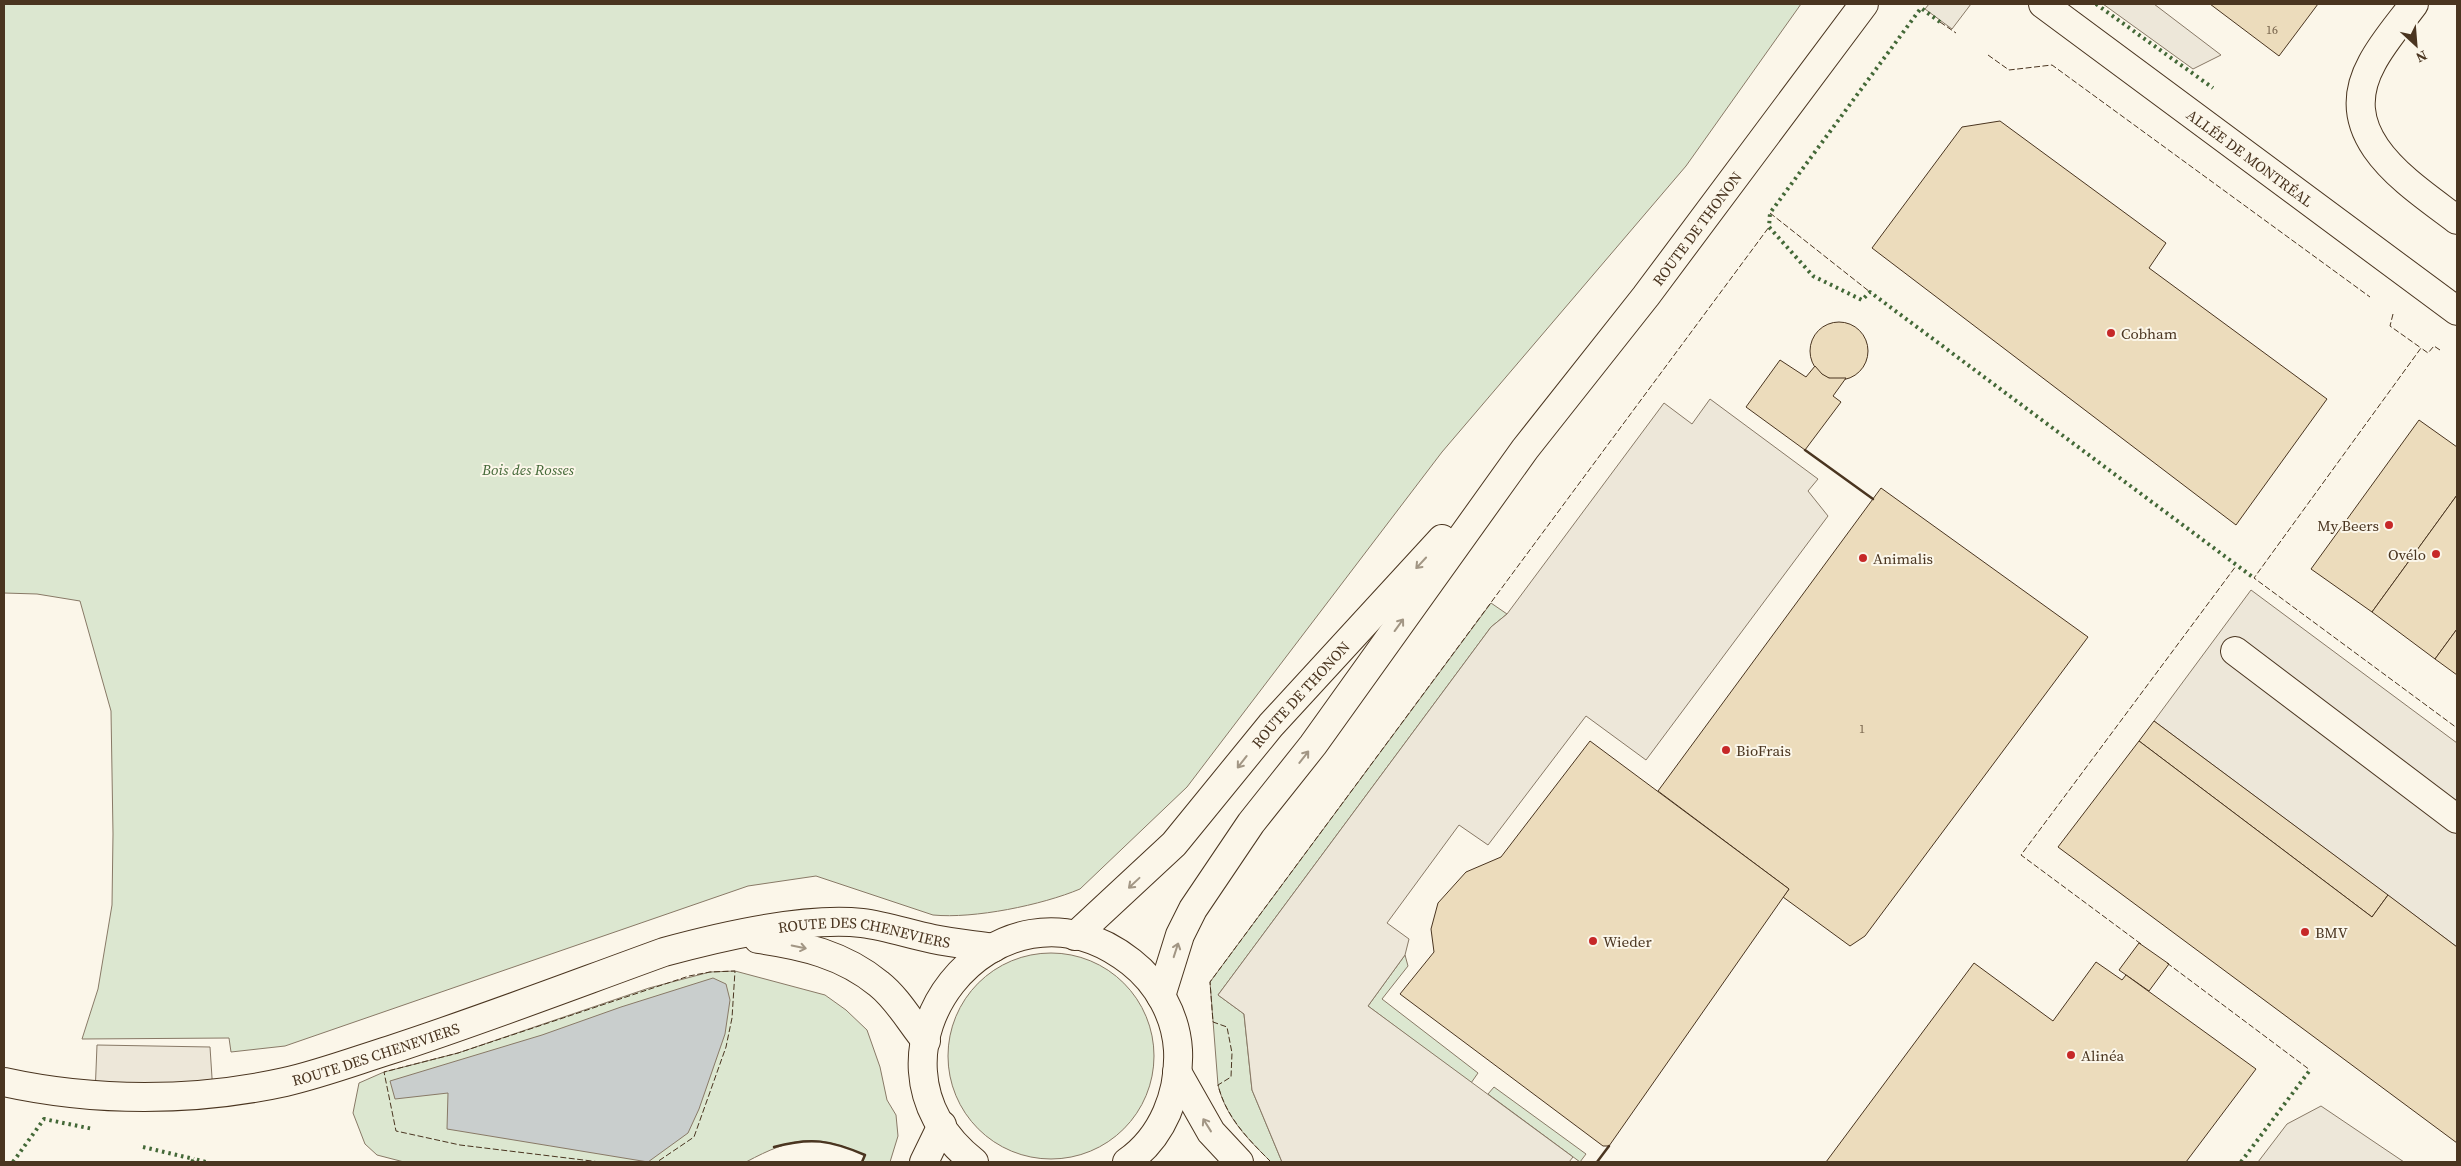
<svg xmlns="http://www.w3.org/2000/svg" width="2461" height="1166" viewBox="0 0 2461 1166" font-family="'Source Serif 4',serif">
  <style>
    .green { fill: #dce7d0; stroke: #887966 }
    .parking { fill: #ede7d9; stroke: #887966 }
    .water { fill: #c9cecd; stroke: #887966 }
    .building { fill: #ecdcbc; stroke: #4a3520 }
    .lines { fill: none; stroke-linecap: round; stroke-linejoin: round }
    .minor-casing { stroke: #4a3520; stroke-width: 30 }
    .major-casing { stroke: #4a3520; stroke-width: 30 }
    .minor { stroke: #fbf6e9; stroke-width: 28 }
    .major { stroke: #fbf6e9; stroke-width: 28 }
    .hedge { stroke: #436837; stroke-width: 4; stroke-dasharray: 2.5 4; stroke-linecap: butt }
    .fence { stroke: #4a3520; stroke-width: 1; stroke-dasharray: 6 2.5; stroke-linecap: butt }
    .wall { stroke: #4a3520; stroke-width: 2.5 }
    .oneway { stroke: #a29684 }
    .poi-dot { fill: #c62828; stroke: #fbf6e9; stroke-width: 2 }
    .labels { text-anchor: middle; dominant-baseline: central; stroke-width: 4; stroke-linejoin: round; paint-order: stroke }
    .number-label { font-size: 12px; fill: #725f47 }
    .street-label { font-size: 15px; fill: #4a3520; stroke: #fbf6e9 }
    .poi-label { font-size: 15px; fill: #4a3520; stroke: #fbf6e9; text-anchor: start }
    .park-label { font-size: 15px; font-style: italic; fill: #436837; stroke: #fbf6e9 }
  </style>
  <rect width="100%" height="100%" fill="#fbf6e9"/>
  <!-- green -->
  <g class="green">
    <path d="M4,4H1801L1686,166L1442,452L1187,787L1080,889C1042,905 974,919 933,915L816,876L748,886L285,1046L231,1052L229,1038L82,1039L98,989L112,905L113,834L111,711L80,601L37,594L4,593Z"/>
    <path d="M1491,603L1507,614L1491,627L1218,995L1244,1014L1252,1090L1282,1162H1271C1248,1139 1226,1118 1218,1085L1210,982Z"/>
    <circle cx="1051" cy="1056" r="103"/>
    <polygon points="1405,955 1408,966 1382,999 1478,1073 1471,1083 1368,1006"/>
    <path d="M735,971L825,995L846,1010L867,1030L880,1067L887,1100L896,1115L898,1136L890,1162H862L865,1155C815,1133 793,1137 746,1162H404L377,1155L365,1144L353,1113L359,1083L384,1072L458,1053L649,988L710,972Z"/>
    <polygon points="1494,1087 1586,1154 1580,1162 1488,1094"/>
  </g>
  <!-- parking -->
  <g class="parking">
    <polygon points="1929,4 1971,4 1952,29 1925,9"/>
    <polygon points="2103,4 2154,4 2221,55 2193,69"/>
    <polygon points="1710,399 1818,479 1808,491 1828,516 1646,760 1586,716 1488,845 1459,825 1387,923 1409,939 1405,955 1368,1006 1573,1157 1569,1162 1282,1162 1252,1090 1244,1014 1218,995 1491,627 1507,614 1664,403 1692,424"/>
    <polygon points="2251,590 2457,743 2457,947 2154,721"/>
    <polygon points="97,1045 210,1047 213,1093 95,1095"/>
    <polygon points="2321,1106 2404,1162 2258,1162 2287,1124"/>
  </g>
  <!-- water -->
  <polygon class="water" points="713,978 726,984 730,1000 725,1034 699,1109 688,1133 648,1162 447,1129 448,1093 395,1099 390,1081 542,1035 621,1007"/>
  <!-- building -->
  <g class="building">
    <polygon points="2210,4 2318,4 2279,56"/>
    <polygon points="2000,121 2166,243 2149,268 2327,399 2236,525 1872,248 1962,127"/>
    <circle cx="1839" cy="351" r="29"/>
    <polygon points="1780,360 1806,377 1815,366 1822,374 1829,378 1846,378 1833,396 1841,402 1805,450 1746,407"/>
    <polygon points="2419,420 2457,447 2457,495 2372,612 2311,569"/>
    <polygon points="1881,488 2088,637 1865,936 1850,946 1783,897 1789,889 1658,791"/>
    <polygon points="2457,495 2457,629 2435,659 2372,612"/>
    <polygon points="2457,629 2457,675 2435,659"/>
    <polygon points="2154,721 2388,895 2372,917 2139,741"/>
    <polygon points="1590,741 1789,889 1609,1146 1603,1146 1400,994 1434,952 1431,929 1438,903 1466,872 1501,857"/>
    <polygon points="2139,741 2372,917 2388,895 2457,947 2457,1143 2058,847"/>
    <polygon points="2139,943 2169,964 2149,991 2119,970"/>
    <polygon points="2096,962 2122,980 2126,975 2256,1069 2186,1162 1826,1162 1974,963 2053,1021"/>
  </g>
  <g class="lines">
    <!-- minor casing -->
    <g class="minor-casing">
      <g id="minor">
        <path id="s1" d="M2043,4L2457,311"/>
        <path d="M2414,4C2400,23 2383,42 2372,63C2332,136 2407,182 2457,220"/>
        <polyline points="2235,651 2457,819"/>
        <path d="M758,939C802,945 844,955 879,984C898,999 911,1023 926,1041"/>
        <polyline points="1177,1072 1211,1132 1239,1162"/>
        <path id="s2" d="M4,1082C95,1102 194,1102 285,1082C320,1074 355,1061 390,1050C482,1020 573,985 664,952C719,937 806,917 862,923C886,926 909,934 933,939C952,943 973,945 993,948"/>
      </g>
    </g>
    <!-- major casing -->
    <g class="major-casing">
      <g id="major">
        <path id="s3" d="M1075,936L1174,844L1271,725L1442,539"/>
        <path id="s4" d="M1161,996L1180,935L1193,909L1251,823L1313,745L1525,449L1646,296L1864,4"/>
        <polyline points="924,1162 942,1125"/>
        <path d="M974,1162C839,1055 998,857 1131,962C1158,983 1176,1016 1178,1050C1180,1093 1163,1137 1127,1162"/>
      </g>
    </g>
    <!-- minor -->
    <use href="#minor" class="minor"/>
    <!-- major -->
    <use href="#major" class="major"/>
    <!-- hedge -->
    <g class="hedge">
      <polyline points="2096,4 2213,88"/>
      <polyline points="1940,22 1921,8 1770,213 1769,227 1813,276 1862,300 1870,292 2254,578"/>
      <polyline points="143,1147 194,1159"/>
      <polyline points="13,1162 44,1119 93,1129"/>
      <polyline points="192,1162 194,1159 206,1162"/>
      <polyline points="2241,1162 2310,1070"/>
    </g>
    <!-- fence -->
    <g class="fence">
      <polyline points="1940,22 1956,33"/>
      <polyline points="1988,55 2009,70 2052,65 2370,297"/>
      <polyline points="1770,213 1870,292"/>
      <polyline points="2393,314 2390,326 2421,348"/>
      <polyline points="2440,350 2434,346 2428,353 2421,348 2254,578 2457,728"/>
      <polyline points="2141,944 2021,855 2236,566"/>
      <polyline points="2167,963 2310,1070"/>
      <polyline points="600,1162 460,1145 396,1131 384,1072 458,1053 689,976 710,972 735,971 732,1018 726,1047 694,1137 657,1162"/>
      <path d="M1271,1162C1248,1139 1226,1117 1218,1085L1231,1077L1232,1053L1227,1027L1213,1022L1210,982L1769,227"/>
    </g>
    <!-- wall -->
    <g class="wall">
      <polyline points="1805,450 1873,499"/>
      <path d="M774,1147C811,1137 830,1140 865,1155L862,1162"/>
      <polyline points="1597,1162 1609,1146"/>
    </g>
  </g>
  <!-- one-way arrows -->
  <defs><path id="oneway-shaft" d="M-6 0H5M1.5-3L5.5 0L1.5 3" fill="none" stroke-width="1.6" stroke-linecap="round" stroke-linejoin="round" transform="scale(1.25)"/></defs>
  <g class="oneway">
    <use href="#oneway-shaft" transform="translate(1421 563) rotate(133)"/>
    <use href="#oneway-shaft" transform="translate(1399 625) rotate(-54)"/>
    <use href="#oneway-shaft" transform="translate(1304 757) rotate(-52)"/>
    <use href="#oneway-shaft" transform="translate(1242 762) rotate(128)"/>
    <use href="#oneway-shaft" transform="translate(1134 883) rotate(137)"/>
    <use href="#oneway-shaft" transform="translate(799 947) rotate(12)"/>
    <use href="#oneway-shaft" transform="translate(1176 950) rotate(-72)"/>
    <use href="#oneway-shaft" transform="translate(1207 1125) rotate(-122)"/>
  </g>
  <!-- markers -->
  <g class="poi-dot">
    <circle cx="2111" cy="333" r="5"/>
    <circle cx="2389" cy="525" r="5"/>
    <circle cx="2436" cy="554" r="5"/>
    <circle cx="1863" cy="558" r="5"/>
    <circle cx="1726" cy="750" r="5"/>
    <circle cx="2305" cy="932" r="5"/>
    <circle cx="1593" cy="941" r="5"/>
    <circle cx="2071" cy="1055" r="5"/>
  </g>
  <g class="labels">
    <!-- number labels -->
    <g class="number-label">
      <text x="2272" y="30">16</text>
      <text x="1862" y="729">1</text>
    </g>
    <!-- street labels -->
    <g class="street-label">
      <text stroke="none"><textPath href="#s1" startOffset="258">ALLÉE DE MONTRÉAL</textPath></text>
      <text stroke="none"><textPath href="#s4" startOffset="940">ROUTE DE THONON</textPath></text>
      <text stroke="none"><textPath href="#s3" startOffset="331">ROUTE DE THONON</textPath></text>
      <text stroke="none"><textPath href="#s2" startOffset="888">ROUTE DES CHENEVIERS</textPath></text>
      <text stroke="none"><textPath href="#s2" startOffset="378">ROUTE DES CHENEVIERS</textPath></text>
    </g>
    <!-- poi labels -->
    <g class="poi-label">
      <text x="2121" y="333">Cobham</text>
      <text x="2379" y="525" text-anchor="end">My Beers</text>
      <text x="2426" y="554" text-anchor="end">Ovélo</text>
      <text x="1873" y="558">Animalis</text>
      <text x="1736" y="750">BioFrais</text>
      <text x="2315" y="932">BMV</text>
      <text x="1603" y="941">Wieder</text>
      <text x="2081" y="1055">Alinéa</text>
    </g>
    <!-- park labels -->
    <g class="park-label">
      <text x="528" y="469">Bois des Rosses</text>
    </g>
  </g>
  <!-- border -->
  <rect width="2461" height="1166" fill="none" stroke="#4a3520" stroke-width="10"/>
  <!-- north arrow -->
  <g transform="translate(2416 45) rotate(154)" stroke="#fbf6e9" stroke-width="4" paint-order="stroke">
  <path d="M0-4L9 19L0 12L-9 19Z" fill="#4a3520"/>
  <text y="-8" font-size="14" font-weight="bold" text-anchor="middle" fill="#4a3520">N</text>
  </g>
</svg>
